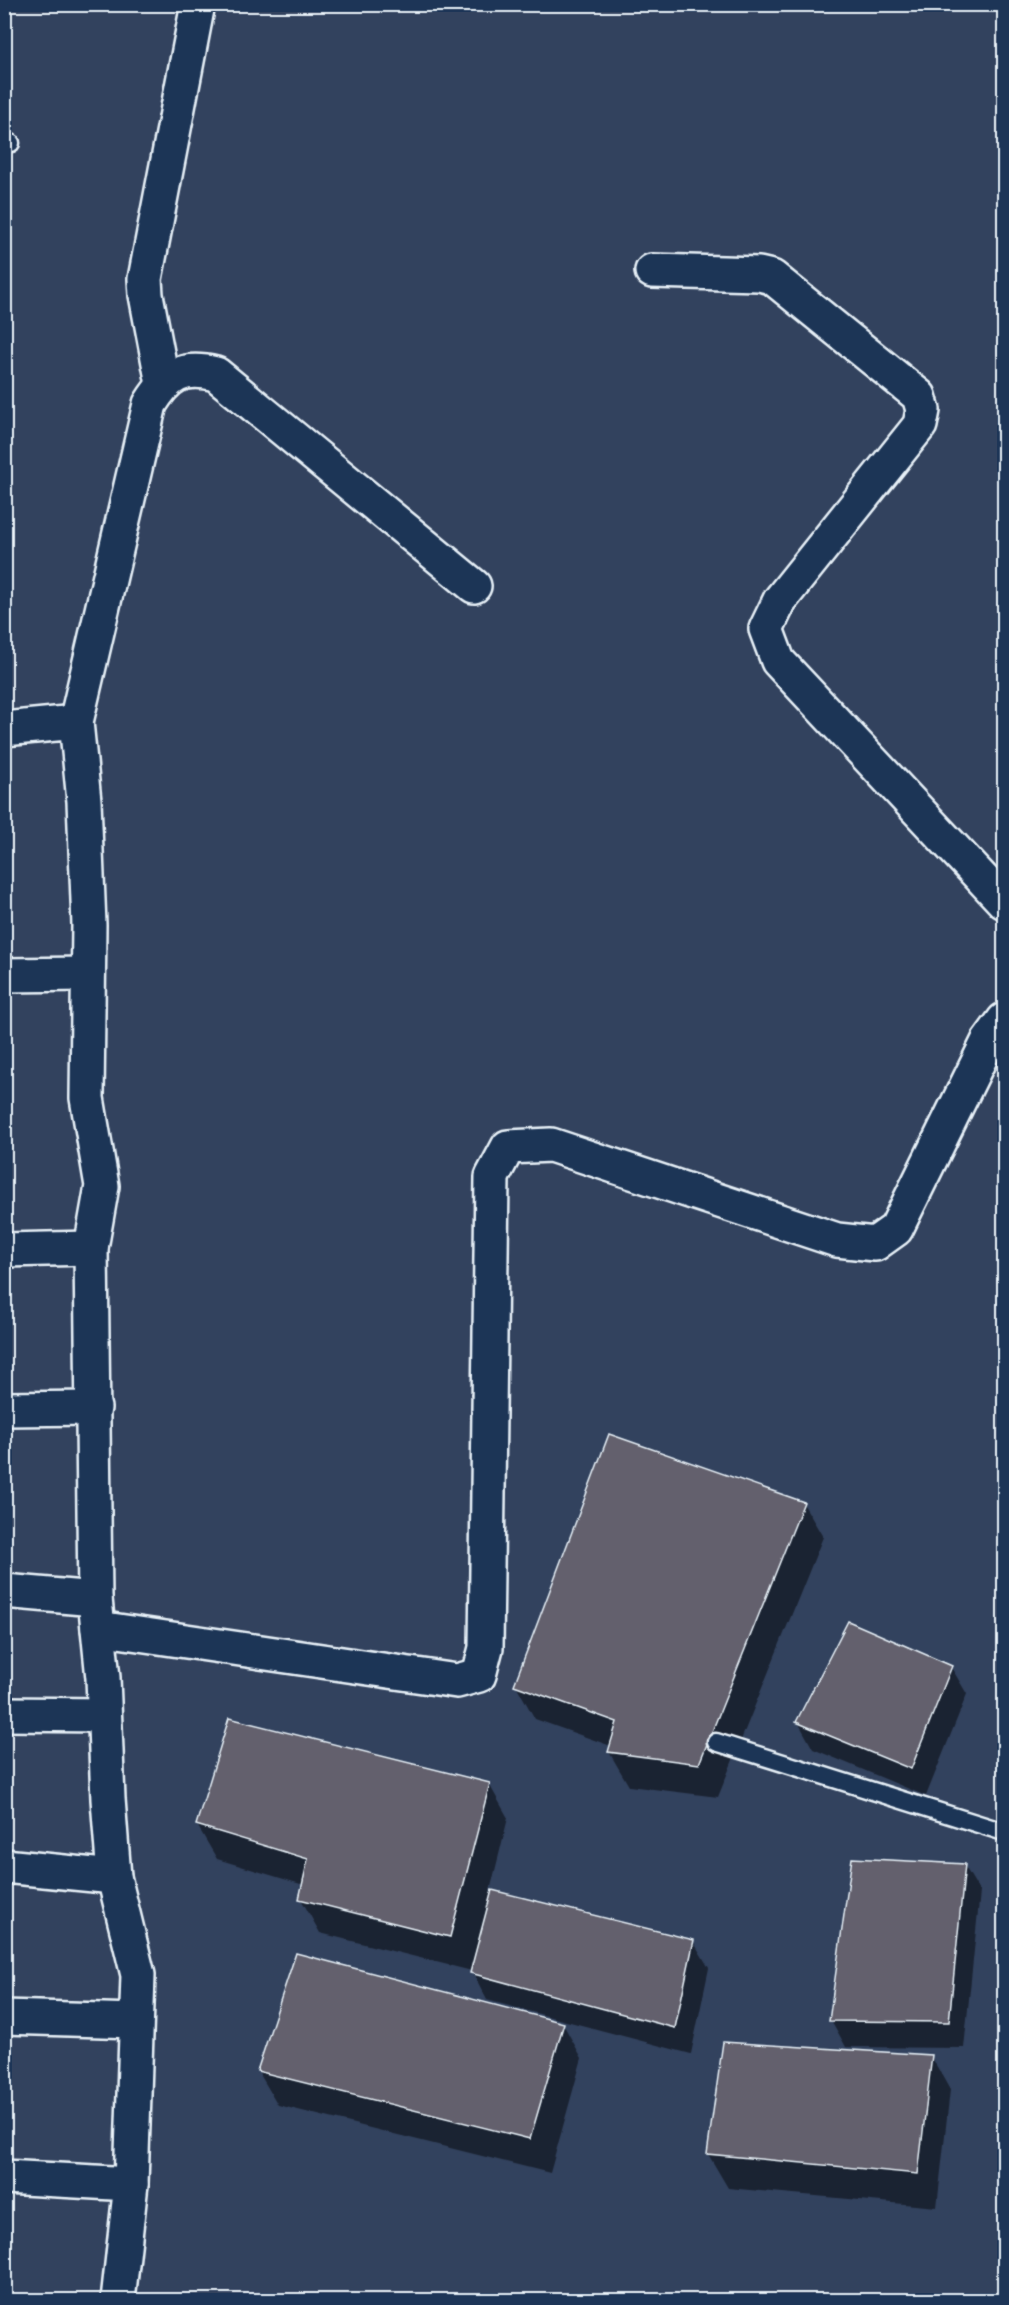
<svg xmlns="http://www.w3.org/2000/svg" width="1009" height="2305" viewBox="0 0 1009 2305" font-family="Sriracha,sans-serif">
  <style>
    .shadow { fill: #0007 }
    .building { fill: #63616d; stroke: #e8f1f8; stroke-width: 1.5 }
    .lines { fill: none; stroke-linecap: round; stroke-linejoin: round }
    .service-casing { stroke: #e8f1f8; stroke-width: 21 }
    .minor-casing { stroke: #e8f1f8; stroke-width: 38 }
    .service { stroke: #1d3557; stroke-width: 16 }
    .minor { stroke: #1d3557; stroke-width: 33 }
  </style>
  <rect width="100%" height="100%" fill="#32425e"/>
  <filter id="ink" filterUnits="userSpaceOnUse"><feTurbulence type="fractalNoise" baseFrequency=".0167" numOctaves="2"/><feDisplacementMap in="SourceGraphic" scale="12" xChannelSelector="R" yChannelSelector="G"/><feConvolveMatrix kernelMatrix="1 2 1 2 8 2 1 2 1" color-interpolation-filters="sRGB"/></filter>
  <g filter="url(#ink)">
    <!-- shadow -->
    <g class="shadow">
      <polygon points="803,1503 823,1537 718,1797 629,1786 609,1752 611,1746 535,1719 516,1685"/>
      <polygon points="951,1667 967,1694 926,1796 813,1749 798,1722"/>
      <polygon points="489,1784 508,1818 490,1891 693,1941 709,1968 691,2054 487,2000 472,1971 320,1933 301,1899 304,1885 217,1859 197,1825"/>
      <polygon points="964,1865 980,1892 964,2048 846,2047 831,2020"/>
      <polygon points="563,2024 582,2058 550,2173 278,2105 258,2071"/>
      <polygon points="931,2056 950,2090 937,2207 728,2188 708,2154"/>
    </g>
    <!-- building -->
    <g class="building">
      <polygon points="609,1434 804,1502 699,1764 608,1752 617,1722 514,1685"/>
      <polygon points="848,1621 952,1666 911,1769 796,1722"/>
      <polygon points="229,1718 490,1783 450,1937 299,1899 308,1859 196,1825"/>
      <polygon points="852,1858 965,1864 949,2022 829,2021"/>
      <polygon points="492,1890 694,1940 675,2028 470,1973"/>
      <polygon points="296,1953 564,2023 530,2139 257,2071"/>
      <polygon points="723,2042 932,2055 918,2174 707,2154"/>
    </g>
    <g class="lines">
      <!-- service casing -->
      <g class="service-casing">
        <g id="service">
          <polyline points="4,143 11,143"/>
          <polyline points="716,1742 1004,1832"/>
        </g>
      </g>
      <!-- minor casing -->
      <g class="minor-casing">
        <g id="minor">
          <polyline points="652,271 759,274 772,277 919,396 923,410 920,425 780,600 766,629 778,661 1004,902"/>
          <polyline points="163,384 146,295 145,279 198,4"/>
          <path d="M76,722L150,404C168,375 182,366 216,374L474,586"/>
          <polyline points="4,729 76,722 84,801 89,925 87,1098 102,1186 91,1248 95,1599 103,1678 108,1799 114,1877 138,1975 131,2184 118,2300"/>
          <polyline points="4,975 88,974"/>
          <polyline points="4,1250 91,1248"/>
          <polyline points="4,1409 94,1408"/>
          <polyline points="4,1591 95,1599"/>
          <polyline points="98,1628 457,1681 479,1675 486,1648 492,1177 508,1147 551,1145 837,1240 875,1244 896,1229 988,1042 1004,1020"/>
          <polyline points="4,1714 104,1715"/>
          <polyline points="4,1866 114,1877"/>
          <polyline points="4,2017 136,2021"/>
          <polyline points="4,2177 131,2184"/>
        </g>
      </g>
      <!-- service -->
      <use href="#service" class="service"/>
      <!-- minor -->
      <use href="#minor" class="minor"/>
    </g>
  </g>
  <!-- margin -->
  <rect width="1009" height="2305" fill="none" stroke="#1d3557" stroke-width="24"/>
  <rect x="12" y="12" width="985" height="2281" fill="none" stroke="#e8f1f8" stroke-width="2" filter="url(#ink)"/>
</svg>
